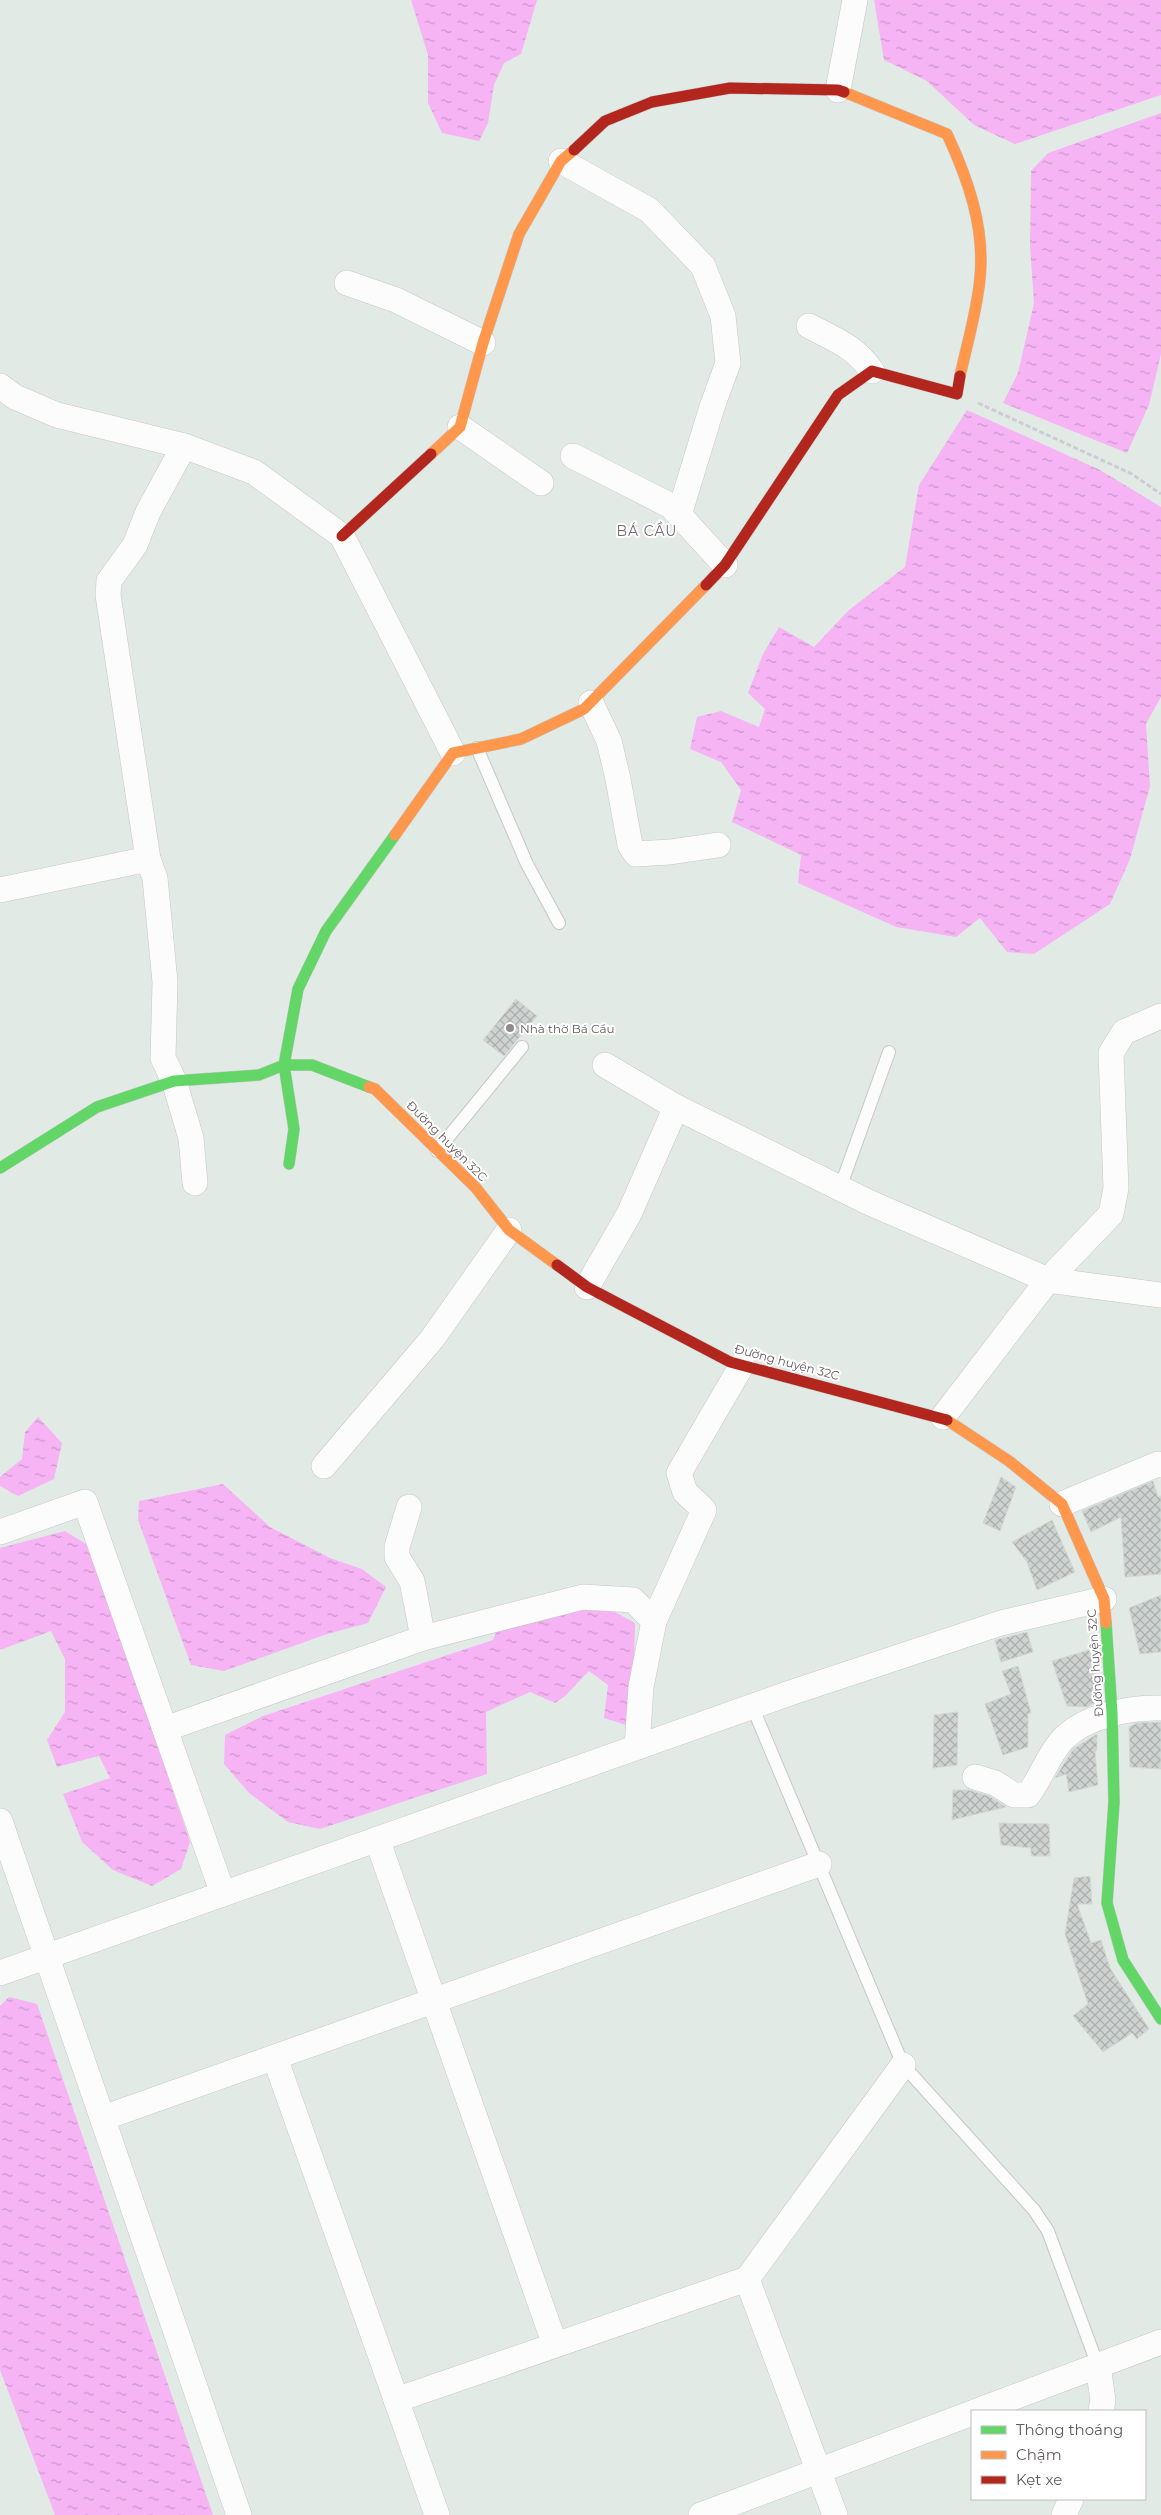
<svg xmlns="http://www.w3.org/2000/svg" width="1161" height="2515" viewBox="0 0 1161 2515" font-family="Montserrat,sans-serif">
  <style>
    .water { fill: url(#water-ripples) }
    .building { fill: url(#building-cross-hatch); stroke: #d2d9d4 }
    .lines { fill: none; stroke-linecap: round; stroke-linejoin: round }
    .lane-casing { stroke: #c6c7c8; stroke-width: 14 }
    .street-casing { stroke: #c6c7c8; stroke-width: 26 }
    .fast-casing { stroke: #c6c7c7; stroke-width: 12 }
    .slow-casing { stroke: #c6c7c7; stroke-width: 12 }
    .jam-casing { stroke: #c6c7c7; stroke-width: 12 }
    .path { stroke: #ccccd3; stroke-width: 3; stroke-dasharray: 5 2.5; stroke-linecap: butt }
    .lane { stroke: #fbfcfb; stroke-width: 12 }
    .street { stroke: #fbfcfb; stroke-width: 25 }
    .fast { stroke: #63d668; stroke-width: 11 }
    .slow { stroke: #ff974d; stroke-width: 11 }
    .jam { stroke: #b3261e; stroke-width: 11 }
    .poi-dot { fill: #8f8b8f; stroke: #fff; stroke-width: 2 }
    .labels { text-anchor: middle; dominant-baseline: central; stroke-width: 4; stroke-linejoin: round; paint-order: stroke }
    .poi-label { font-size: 12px; fill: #625860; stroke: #fff; text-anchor: start }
    .street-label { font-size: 12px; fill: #625860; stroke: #fff }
    .neighbourhood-label { font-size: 14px; letter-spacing: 1px; fill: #746973; stroke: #fff }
  </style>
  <defs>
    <pattern id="water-ripples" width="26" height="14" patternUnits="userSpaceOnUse" patternTransform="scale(1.25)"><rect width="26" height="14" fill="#f6b4f4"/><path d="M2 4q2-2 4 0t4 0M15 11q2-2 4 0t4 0" fill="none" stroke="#cb95c9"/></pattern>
    <pattern id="building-cross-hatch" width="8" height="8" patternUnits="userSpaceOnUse" patternTransform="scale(1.25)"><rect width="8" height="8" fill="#ced3d1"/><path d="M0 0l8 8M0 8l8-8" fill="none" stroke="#abaead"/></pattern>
  </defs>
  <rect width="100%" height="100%" fill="#e2eae6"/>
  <!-- water -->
  <g class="water">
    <polygon points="411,0 537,0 521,54 504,63 494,85 488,123 479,141 442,133 428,103 428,55"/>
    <polygon points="874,0 1161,0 1161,95 1015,144 974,125 927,81 884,60"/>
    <polygon points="1161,113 1161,354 1149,405 1127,453 1003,403 1018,373 1034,303 1030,246 1031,171 1048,153"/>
    <polygon points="967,410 1100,470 1161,507 1161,697 1146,724 1150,786 1130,859 1110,904 1034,954 1007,952 980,918 956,937 896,927 798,883 801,855 732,822 741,790 721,762 690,749 697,717 721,711 759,727 765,709 748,693 763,654 779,627 814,647 849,610 905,567 919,485"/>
    <polygon points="38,1417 62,1443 54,1479 18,1496 0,1486 0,1477 22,1459 25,1432"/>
    <polygon points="223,1484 270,1527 330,1558 362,1569 386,1587 368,1623 327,1634 224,1671 191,1665 138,1520 139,1501"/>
    <polygon points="65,1531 91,1547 190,1842 181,1869 152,1886 113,1870 82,1842 63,1794 110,1778 99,1756 57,1767 47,1740 65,1712 65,1659 51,1631 0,1650 0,1548"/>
    <polygon points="544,1609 613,1611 635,1623 633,1701 626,1725 604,1718 608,1685 589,1671 564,1697 555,1703 530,1692 486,1712 487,1774 320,1829 288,1822 249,1793 224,1764 225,1735 263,1716 493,1640 499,1624"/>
    <polygon points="9,1997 37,2004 213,2515 55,2515 0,2370 0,2006"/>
  </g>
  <!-- building -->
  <g class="building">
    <polygon points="516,999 537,1016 504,1056 483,1040"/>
    <polygon points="1001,1477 1016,1487 1000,1531 983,1523"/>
    <polygon points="1153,1481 1158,1497 1161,1496 1161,1574 1125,1577 1121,1517 1091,1532 1082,1511"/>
    <polygon points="1052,1520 1075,1572 1037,1590 1027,1562 1012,1542"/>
    <polygon points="1161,1595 1161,1652 1140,1654 1129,1608"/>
    <polygon points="1027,1632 1033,1652 1001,1662 995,1640"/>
    <polygon points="1089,1650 1093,1662 1096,1702 1087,1707 1067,1706 1052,1661"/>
    <polygon points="1018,1666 1031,1713 1028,1714 1028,1747 1003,1755 985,1704 1011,1694 1002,1671"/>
    <polygon points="958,1712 957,1765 933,1768 934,1715"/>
    <polygon points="1161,1722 1161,1769 1130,1767 1129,1727 1137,1723"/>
    <polygon points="1097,1734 1097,1750 1095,1752 1098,1785 1069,1792 1066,1774 1055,1778 1073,1749"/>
    <polygon points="953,1790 969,1790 989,1796 1006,1807 952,1820"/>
    <polygon points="999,1823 1049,1824 1050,1856 1031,1856 1031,1848 1001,1845"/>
    <polygon points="1090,1876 1092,1904 1077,1904 1091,1943 1101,1940 1110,1968 1149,2029 1137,2039 1132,2033 1103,2052 1073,2016 1088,2004 1065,1934 1074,1878"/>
  </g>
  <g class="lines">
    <!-- lane casing -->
    <g class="lane-casing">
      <g id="lane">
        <polyline points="477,748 527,864 559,923"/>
        <polyline points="437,1151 522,1047"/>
        <polyline points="840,1188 889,1052"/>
        <polyline points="752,1706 903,2065 1034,2210 1048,2231 1098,2366"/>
      </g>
    </g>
    <!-- street casing -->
    <g class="street-casing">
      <g id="street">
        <polyline points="838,90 855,0"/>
        <polyline points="561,161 649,210 703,266 723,316 728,363 712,407 679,515"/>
        <polyline points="347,283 396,300 483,343"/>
        <path d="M809,326C836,340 854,346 872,371"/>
        <polyline points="0,386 15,397 57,415 184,446 254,472 342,536 453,753"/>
        <polyline points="460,427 541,483"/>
        <polyline points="184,446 148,512 135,545 109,581 108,595 148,859 155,878 165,982 163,1058 174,1081 191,1138 195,1183"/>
        <polyline points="573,456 671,506 725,565"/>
        <polyline points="591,703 609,741 618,779 630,845 636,854 670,852 718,845"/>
        <polyline points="0,890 148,859"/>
        <polyline points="605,1065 676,1107 868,1202 1048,1280 1161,1295"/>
        <polyline points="587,1287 629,1214 676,1107"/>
        <polyline points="943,1417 1048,1280 1111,1214 1116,1188 1111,1053 1124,1032 1161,1016"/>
        <polyline points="324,1466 432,1339 509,1230"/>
        <polyline points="1062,1504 1158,1464 1161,1465"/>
        <polyline points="409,1507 397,1547 397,1557 412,1581 423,1638"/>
        <polyline points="0,1532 85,1502 223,1894"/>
        <polyline points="654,1621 704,1510 685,1492 679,1473 742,1365"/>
        <polyline points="165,1729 423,1638 583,1597 633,1600 654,1621 641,1687 637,1747"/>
        <path d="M975,1777L995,1783L1014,1795H1028C1041,1778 1048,1755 1063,1739C1086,1716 1129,1707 1161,1708"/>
        <polyline points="0,1821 239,2515"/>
        <polyline points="377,1839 555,2345"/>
        <polyline points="0,1973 790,1693 1001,1623 1104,1599"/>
        <polyline points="275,2058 437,2515"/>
        <polyline points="103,2118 819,1864"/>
        <polyline points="747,2279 835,2515"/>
        <polyline points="1098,2366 1103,2400 1101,2411"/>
        <polyline points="396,2400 747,2279 903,2065"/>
        <polyline points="977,2411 1161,2342"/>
        <polyline points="701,2515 972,2413"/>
        <polyline points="1064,2515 1071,2499"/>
      </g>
    </g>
    <!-- fast casing -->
    <g class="fast-casing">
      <g id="fast">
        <polyline points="289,1164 294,1129 284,1065 298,989 326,931 395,835"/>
        <polyline points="0,1168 97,1107 174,1081 259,1075 284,1065 312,1065 369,1087"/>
        <polyline points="1106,1623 1112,1713 1114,1802 1107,1903 1123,1960 1161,2019"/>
      </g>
    </g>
    <!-- slow casing -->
    <g class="slow-casing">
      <g id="slow">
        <path d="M844,92L947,134C968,179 985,227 980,278C977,311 967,344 960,376"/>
        <polyline points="431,454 460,427 483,343 519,234 561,161 574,150"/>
        <polyline points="395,835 453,753 521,739 584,709 706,585"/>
        <polyline points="369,1087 375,1089 476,1188 509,1230 557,1265"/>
        <polyline points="947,1420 1009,1461 1062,1504 1104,1599 1106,1623"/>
      </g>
    </g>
    <!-- jam casing -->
    <g class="jam-casing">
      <g id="jam">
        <polyline points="574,150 605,121 652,102 730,88 838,90 844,92"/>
        <polyline points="342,536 431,454"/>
        <polyline points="706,585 725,565 838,395 872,371 957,394 960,376"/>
        <polyline points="557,1265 587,1287 730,1362 947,1420"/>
      </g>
    </g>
    <!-- path -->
    <polyline class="path" points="978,403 1132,474 1161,494"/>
    <!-- lane -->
    <use href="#lane" class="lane"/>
    <!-- street -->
    <use href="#street" class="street"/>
    <!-- fast -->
    <use href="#fast" class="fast"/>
    <!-- slow -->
    <use href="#slow" class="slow"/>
    <!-- jam -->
    <use href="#jam" class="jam"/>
  </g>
  <!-- markers -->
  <circle class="poi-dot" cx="510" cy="1028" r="5"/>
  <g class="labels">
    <!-- poi labels -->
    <g class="poi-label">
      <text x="520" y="1028">Nhà thờ Bá Cầu</text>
    </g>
    <!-- street labels -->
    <g class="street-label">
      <text transform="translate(447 1141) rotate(45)">Đường huyện 32C</text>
      <text transform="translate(787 1362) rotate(15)">Đường huyện 32C</text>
      <text transform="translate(1095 1663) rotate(-94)">Đường huyện 32C</text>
    </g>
    <!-- neighbourhood labels -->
    <g class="neighbourhood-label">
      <text x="647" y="531">BÁ CẦU</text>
    </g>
  </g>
  <!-- legend -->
  <rect x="971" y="2410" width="175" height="90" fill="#ffffff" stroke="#c0bcbf"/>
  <rect x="981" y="2426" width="25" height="8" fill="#63d668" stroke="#c0bcbf"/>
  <text x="1016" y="2435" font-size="15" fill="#625860">Thông thoáng</text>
  <rect x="981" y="2451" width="25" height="8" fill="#ff974d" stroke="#c0bcbf"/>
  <text x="1016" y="2460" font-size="15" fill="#625860">Chậm</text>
  <rect x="981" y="2476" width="25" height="8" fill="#b3261e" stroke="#c0bcbf"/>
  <text x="1016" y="2485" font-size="15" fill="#625860">Kẹt xe</text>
</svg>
